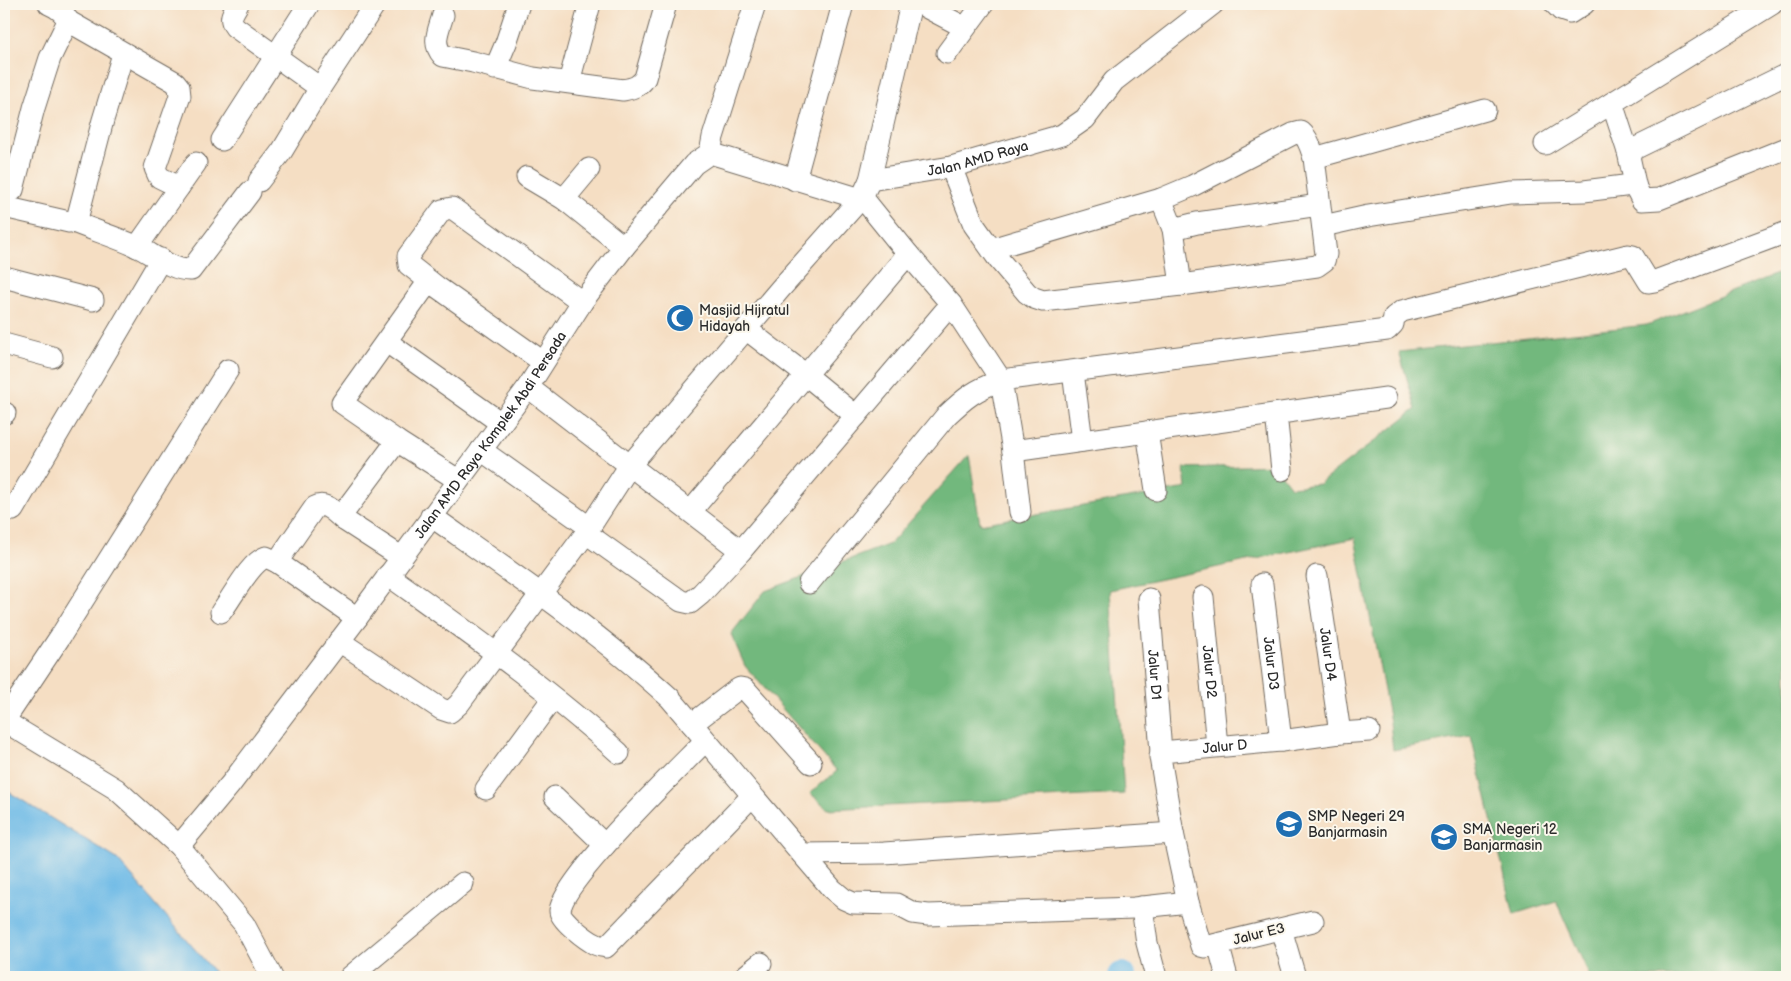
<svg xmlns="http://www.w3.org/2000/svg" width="1791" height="981" viewBox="0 0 1791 981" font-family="'Balsamiq Sans',sans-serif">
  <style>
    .forest { fill: #72b87d; stroke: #4e7254 }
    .water { fill: #6cb9e6; stroke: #4c7288 }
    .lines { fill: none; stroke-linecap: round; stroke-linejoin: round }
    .river { stroke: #6cb9e6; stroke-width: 28 }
    .minor-casing { stroke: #726a60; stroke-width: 23 }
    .minor { stroke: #fff; stroke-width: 21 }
    .labels { text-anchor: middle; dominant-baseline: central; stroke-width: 4; stroke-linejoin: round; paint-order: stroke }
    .street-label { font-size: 14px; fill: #2b2b2b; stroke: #fbf7ec }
    .poi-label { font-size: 14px; fill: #2b2b2b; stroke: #fbf7ec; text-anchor: start }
  </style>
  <rect width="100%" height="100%" fill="#fbf7ec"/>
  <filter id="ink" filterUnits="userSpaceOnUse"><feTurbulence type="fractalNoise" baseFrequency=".02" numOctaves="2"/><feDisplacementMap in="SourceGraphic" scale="10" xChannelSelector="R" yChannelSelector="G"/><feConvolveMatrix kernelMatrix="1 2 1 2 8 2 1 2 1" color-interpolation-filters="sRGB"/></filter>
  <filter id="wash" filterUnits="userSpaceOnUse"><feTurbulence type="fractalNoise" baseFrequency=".0096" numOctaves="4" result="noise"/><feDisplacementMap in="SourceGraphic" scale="20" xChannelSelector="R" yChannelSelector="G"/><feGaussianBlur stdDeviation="1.12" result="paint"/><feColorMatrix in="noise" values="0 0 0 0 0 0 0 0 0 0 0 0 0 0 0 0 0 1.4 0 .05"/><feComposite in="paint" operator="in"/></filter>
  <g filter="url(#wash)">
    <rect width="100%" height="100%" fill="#f5dec3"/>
    <!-- forest -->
    <polygon class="forest" points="1787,270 1787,977 1590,977 1556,901 1514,914 1471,736 1393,750 1390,722 1355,538 1110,590 1124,794 828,809 810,793 837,771 745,666 731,634 765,591 890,544 969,455 980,524 1186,488 1184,468 1274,465 1291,487 1319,484 1416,409 1399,352 1647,325"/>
    <!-- water -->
    <polygon class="water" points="4,789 117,859 211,968 216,977 4,977"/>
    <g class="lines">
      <!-- river -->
      <polyline class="river" points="1122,977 1122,976"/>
    </g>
  </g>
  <g filter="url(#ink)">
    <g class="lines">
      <!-- minor casing -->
      <g class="minor-casing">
        <g id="minor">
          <path d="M49,4C58,8 64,12 68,21"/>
          <path d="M238,4C233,13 228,18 235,27L320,88"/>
          <polyline points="920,4 964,27"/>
          <polyline points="1555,4 1561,10 1570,13 1584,4"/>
          <path d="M443,15C439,30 431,43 443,56L473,62L533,78L623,90C633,88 639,87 645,78L666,4"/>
          <polyline points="947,53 983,4"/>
          <path d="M123,54L103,120L76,223C96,231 118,238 138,247C154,255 173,271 191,270L250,192"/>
          <polyline points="495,69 506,43 519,4"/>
          <polyline points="569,82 590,4"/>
          <polyline points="222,140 309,4"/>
          <polyline points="1545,144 1612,103"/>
          <polyline points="1628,152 1787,74"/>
          <polyline points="710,153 861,199"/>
          <polyline points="1314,158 1485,110"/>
          <path d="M951,167L974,225L999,260L1027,293L1034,298L1043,301L1181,285L1317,266L1324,261L1326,254L1314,158C1311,149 1309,139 1301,132L1293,134L1192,186L1161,199L991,249"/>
          <polyline points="527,177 564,199 624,247"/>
          <polyline points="795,180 843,4"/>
          <path id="s1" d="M870,180L951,167L1062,135L1085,119L1114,81L1213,4"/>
          <polyline points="259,181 282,151 320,88 375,4"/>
          <polyline points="1636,188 1628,152 1612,103 1772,4"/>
          <polyline points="13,190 34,108 50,58 68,21 175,82 179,87 180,96 155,168 159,177 179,187"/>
          <polyline points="564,199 589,169"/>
          <polyline points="1161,199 1173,229 1181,285"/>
          <polyline points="4,207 69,222"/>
          <polyline points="1323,226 1368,216 1511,193 1584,191 1632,185 1636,188 1642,200 1659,199 1787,148"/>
          <polyline points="1173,229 1197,223 1319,205"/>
          <polyline points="137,247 196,163"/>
          <polyline points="4,277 93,300"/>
          <polyline points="429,281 342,403 397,441 458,480"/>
          <polyline points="746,329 806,375 856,416"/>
          <polyline points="4,344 52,357"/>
          <polyline points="394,347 501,423"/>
          <polyline points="543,362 437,287 409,265 408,256 442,210 452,208 582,302"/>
          <polyline points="1073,372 1082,441"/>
          <polyline points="528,387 741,551 951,304 908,254"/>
          <polyline points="4,413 5,413"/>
          <polyline points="1276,414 1282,470"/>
          <polyline points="1147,432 1156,490"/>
          <polyline points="397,441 344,512 344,520 401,557"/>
          <polyline points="481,450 589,527"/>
          <polyline points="1013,451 1386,398"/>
          <polyline points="13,510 161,259"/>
          <polyline points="691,511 908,254 862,197"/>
          <polyline points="1020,512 1013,451 1001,380 1387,330 1393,324 1394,317 1402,311 1628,255 1633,256 1649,282 1655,281 1787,232"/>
          <path d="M431,516C513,574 596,630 670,698L802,854L884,853L1173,833"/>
          <polyline points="586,533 681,601 690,603 701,594 741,551"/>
          <path d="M277,562L315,507C326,501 335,513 344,520"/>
          <path d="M388,575C467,632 547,688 619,753"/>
          <path id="s2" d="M1317,576L1340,733"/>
          <path d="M809,583L946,416C966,397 975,390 1001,380L951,304"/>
          <path id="s3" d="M1262,584L1281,741"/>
          <path id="s4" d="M1203,597L1217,746"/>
          <path id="s5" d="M1149,599L1161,752"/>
          <path d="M221,612C232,598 250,562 266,557L277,562L357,618"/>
          <polyline points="339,641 441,709 450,712 459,704 586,533 630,465 781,288 862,197 870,180 911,4"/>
          <polyline points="4,721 60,637 228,370"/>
          <polyline points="4,721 116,789 179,846 244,924 272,977"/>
          <polyline points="692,724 735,691 740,688 745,689 811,763"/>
          <path d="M705,741C679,768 562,880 560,911C560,920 587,940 595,944C598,946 602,946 606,947L752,796"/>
          <polyline points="486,789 553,698"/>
          <polyline points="555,797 605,845"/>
          <path id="s6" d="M179,846L230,785L357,618L528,387L582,302L624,247L694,164L710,153L713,137L755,4"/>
          <polyline points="802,854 832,889 844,899 853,903 896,904 913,913 928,915 1134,908 1188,902"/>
          <polyline points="1142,907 1147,943 1156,977"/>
          <path id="s7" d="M1313,921L1205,947L1201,946L1188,902L1173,833L1160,757L1161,752L1281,741L1340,733L1369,731"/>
          <polyline points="1281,929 1295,977"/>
          <polyline points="1218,944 1227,977"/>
          <polyline points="350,977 463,883"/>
          <polyline points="744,977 761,963"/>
        </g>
      </g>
      <!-- minor -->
      <use href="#minor" class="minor"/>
    </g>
  </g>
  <!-- icons -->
  <defs>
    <g id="mosque-disc" transform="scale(1.4375)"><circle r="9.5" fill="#1f6fb2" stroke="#fbf7ec"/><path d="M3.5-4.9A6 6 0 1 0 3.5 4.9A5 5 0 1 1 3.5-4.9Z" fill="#fff"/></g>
    <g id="school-disc" transform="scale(1.4375)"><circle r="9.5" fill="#1f6fb2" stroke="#fbf7ec"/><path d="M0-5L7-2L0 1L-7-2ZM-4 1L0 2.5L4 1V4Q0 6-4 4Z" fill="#fff"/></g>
  </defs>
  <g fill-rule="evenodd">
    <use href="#mosque-disc" x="680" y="318"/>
    <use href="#school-disc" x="1289" y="824"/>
    <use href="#school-disc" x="1444" y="837"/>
  </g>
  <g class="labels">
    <!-- street labels -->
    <g class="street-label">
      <text stroke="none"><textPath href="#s1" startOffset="110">Jalan AMD Raya</textPath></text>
      <text stroke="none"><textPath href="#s6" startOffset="516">Jalan AMD Raya Komplek Abdi Persada</textPath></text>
      <text stroke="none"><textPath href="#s2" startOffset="79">Jalur D4</textPath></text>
      <text stroke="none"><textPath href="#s3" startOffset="80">Jalur D3</textPath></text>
      <text stroke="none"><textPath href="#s4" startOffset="75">Jalur D2</textPath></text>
      <text stroke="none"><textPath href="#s5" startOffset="76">Jalur D1</textPath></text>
      <text stroke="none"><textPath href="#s7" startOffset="378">Jalur D</textPath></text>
      <text transform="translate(1259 934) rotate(-14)">Jalur E3</text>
    </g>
    <!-- poi labels -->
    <g class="poi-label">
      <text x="699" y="310">Masjid Hijratul<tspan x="699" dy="16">Hidayah</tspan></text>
      <text x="1308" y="816">SMP Negeri 29<tspan x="1308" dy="16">Banjarmasin</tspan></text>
      <text x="1463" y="829">SMA Negeri 12<tspan x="1463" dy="16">Banjarmasin</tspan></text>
    </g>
  </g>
  <!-- margin -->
  <rect width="1791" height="981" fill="none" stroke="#fbf7ec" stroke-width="20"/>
</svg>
